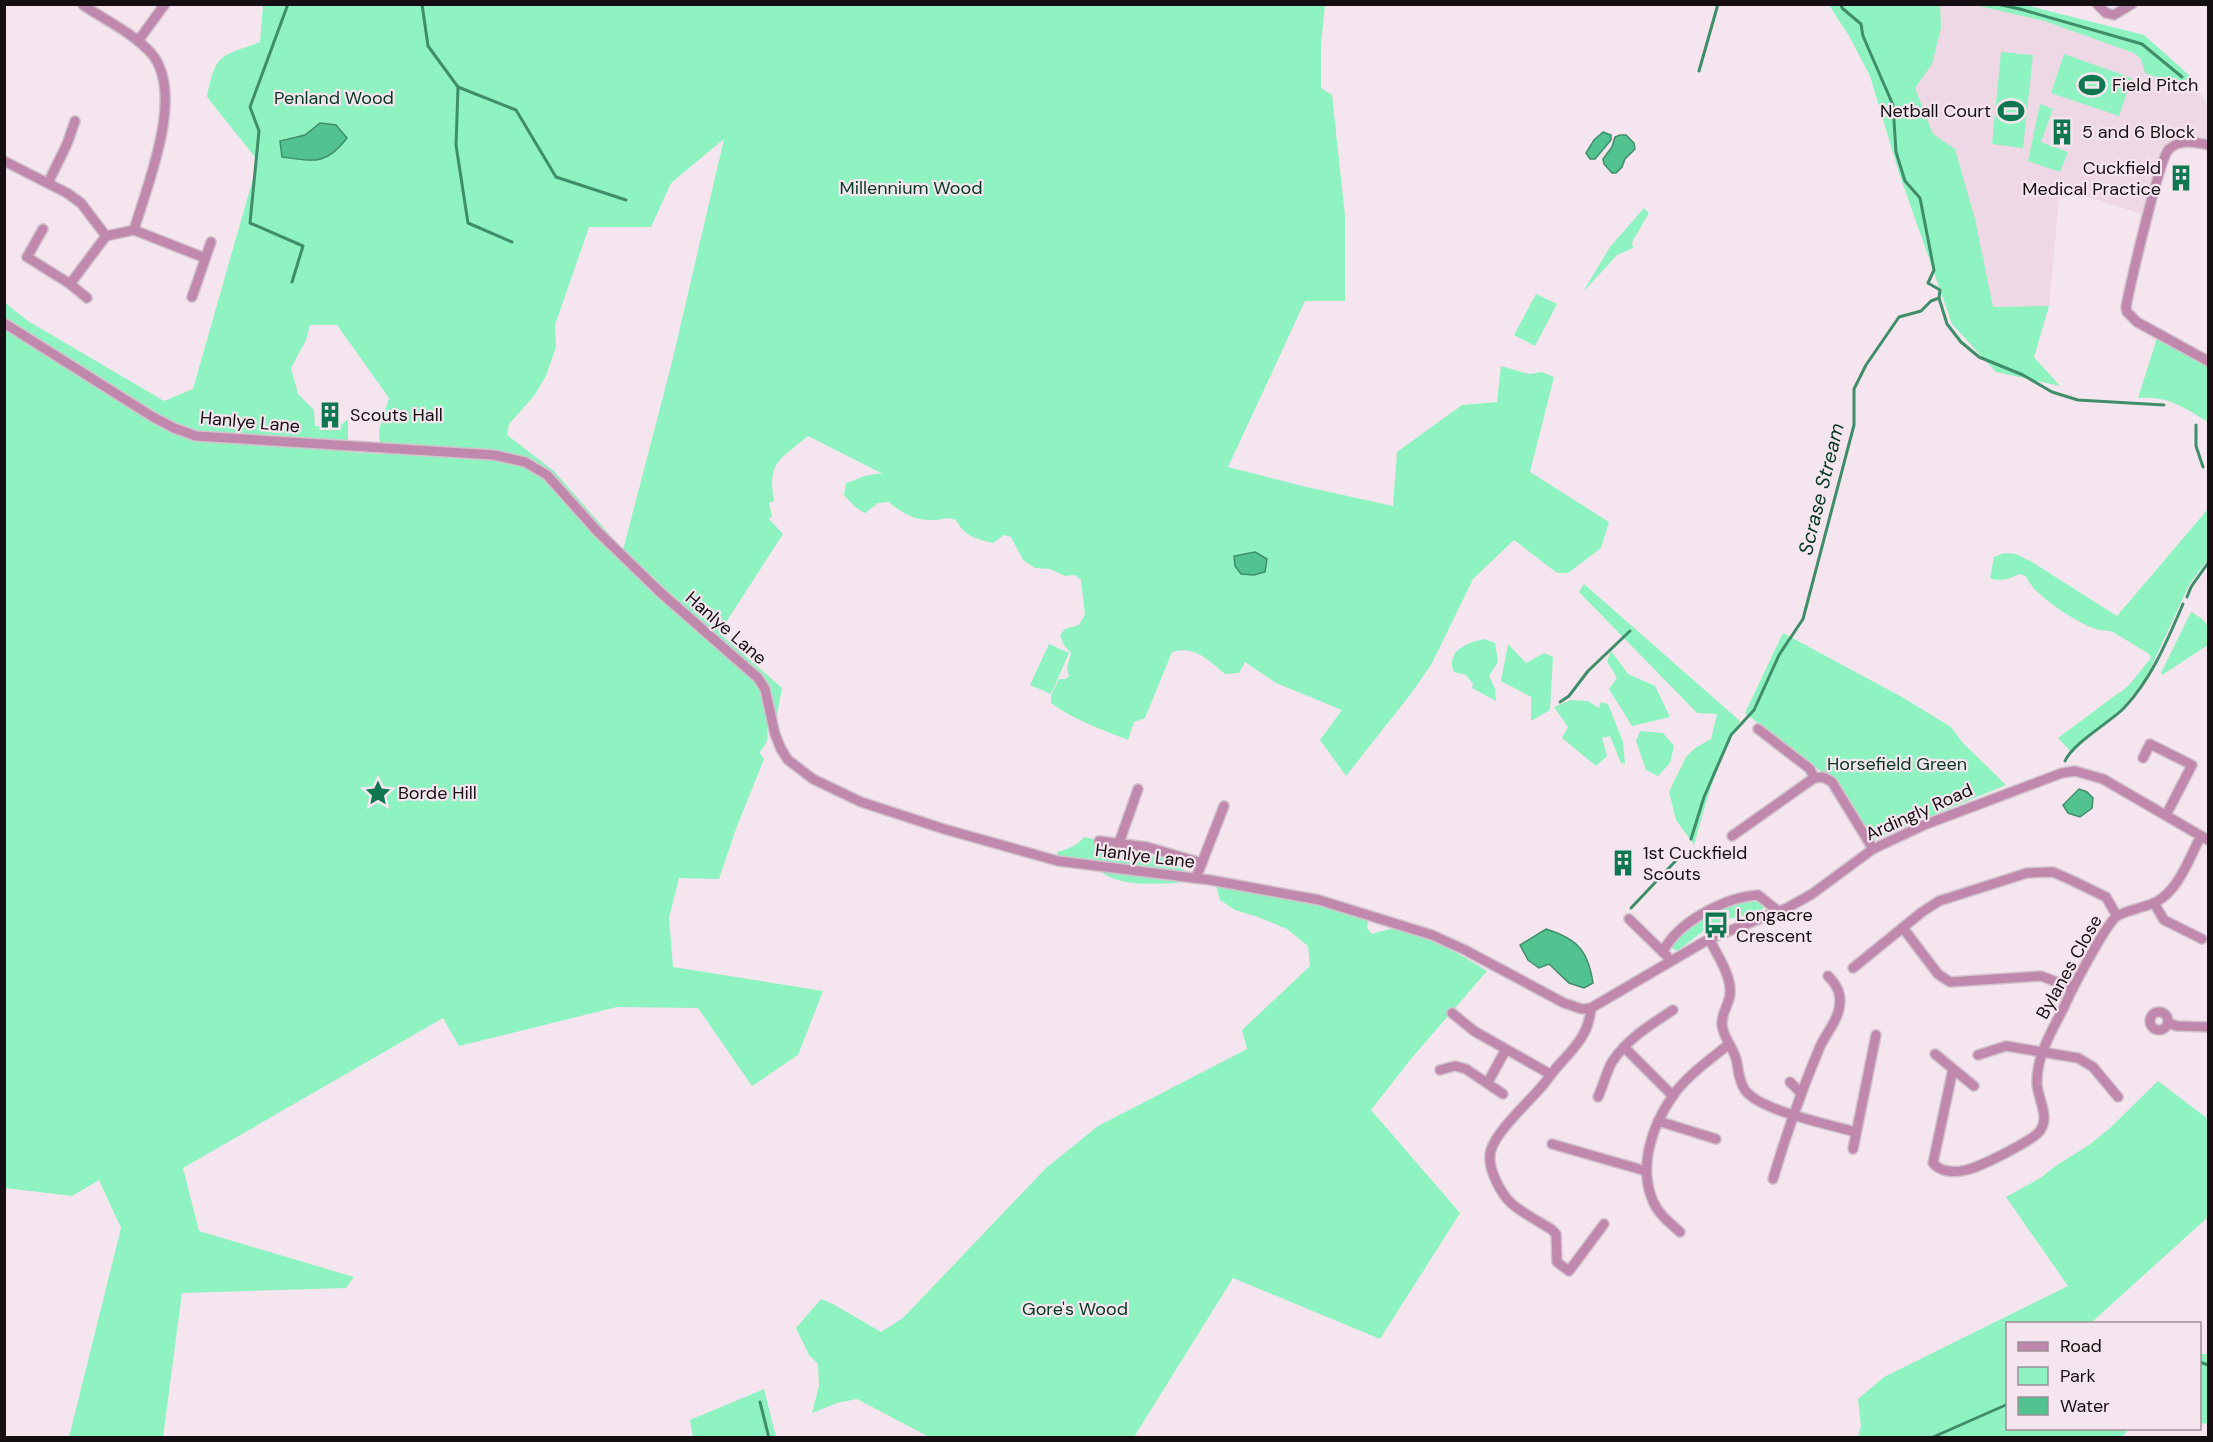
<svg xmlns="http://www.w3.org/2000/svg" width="2213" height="1442" viewBox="0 0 2213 1442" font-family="'DM Sans',sans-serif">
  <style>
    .built { fill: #efd8e6 }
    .green { fill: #8ff2c1; fill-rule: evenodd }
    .water { fill: #52c390; stroke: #408d6a; stroke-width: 1.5 }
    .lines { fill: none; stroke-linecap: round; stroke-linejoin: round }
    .stream { stroke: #408d6a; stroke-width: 3 }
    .minor-casing { stroke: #d1c3cb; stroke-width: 12 }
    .minor { stroke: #c188ad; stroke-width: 9 }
    .labels { text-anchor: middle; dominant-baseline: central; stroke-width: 4.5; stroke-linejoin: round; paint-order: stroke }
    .poi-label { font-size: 18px; fill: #150f13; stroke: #f5e5ee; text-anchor: start }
    .park-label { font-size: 18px; fill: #043723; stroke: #f5e5ee }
    .street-label { font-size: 18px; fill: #150f13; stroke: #f5e5ee }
    .water-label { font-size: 20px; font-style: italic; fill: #043723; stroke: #f5e5ee }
  </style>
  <rect width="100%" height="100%" fill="#f5e5ee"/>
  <!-- built -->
  <polygon class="built" points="1860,4 1975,5 2044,21 2134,53 2175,84 2191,77 2208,106 2208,145 2171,147 2148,216 2060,188 2049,306 2034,357 1996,372 1952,324"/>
  <!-- green -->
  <g class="green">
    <path d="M263,5H1325L1321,44V88L1332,95L1345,216V301H1305L1228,467L1302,486L1393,506L1397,452L1462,405L1497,402L1501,366L1529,374L1542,372L1554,377L1530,472L1609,522L1601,548L1568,573H1557L1514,540L1473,579L1432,663L1413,691L1346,776L1320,740L1342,710L1276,683L1245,662L1239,673L1225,674C1208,660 1195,645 1172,652L1145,718L1134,722L1128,740C1101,729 1074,720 1051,703V696L1059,679H1066L1069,676L1067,668L1071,653L1064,645L1060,635L1065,629L1079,625L1085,614L1081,580L1075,575L1065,576L1050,569L1035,568L1023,560L1011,537L1004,535L993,543C977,539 964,536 956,520C945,516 944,520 933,520C916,521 901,513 889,502L878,503L865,513L855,507L844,495L846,483C858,479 871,472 883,474L808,436C780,460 767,461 774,501L769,503L772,516L769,519L783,534L719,633L782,688L777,716L767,728C769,740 767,744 759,752L764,759L737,826L719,879L679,878L669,918L673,967L823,991L798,1055L752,1086L698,1008L617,1007L459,1046L443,1018L183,1168L199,1231L354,1277L346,1288L182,1293L163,1437H69L121,1228L99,1180L72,1196L5,1188L4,302L28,321L164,401L193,389L258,161L207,97C216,53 219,57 260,42ZM724,139L672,362L623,550L554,471L507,435L509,424L534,396L546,376L556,347L555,325L589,227H651L671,183ZM310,325H337L389,398L379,430L381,454L348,452V419L340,426H315L314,410L298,394L291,368L306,340Z"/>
    <polygon points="1829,5 1940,5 1941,28 1932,64 1915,88 1933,134 1955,149 1975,219 1993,307 2049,306 2034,357 2060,386 1996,372 1952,324 1899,173 1870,76 1849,36"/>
    <polygon points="1975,5 2025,5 2144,35 2191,77 2176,84 2145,73 2141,59 2134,53 2044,21"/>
    <polygon points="2001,52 2033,55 2023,148 1992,144"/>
    <polygon points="2064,54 2132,78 2119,116 2051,93"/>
    <polygon points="2040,104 2053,109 2041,142 2068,152 2060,172 2028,161"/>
    <polygon points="1644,208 1649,213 1632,242 1633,248 1617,255 1583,292 1610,247"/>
    <polygon points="1536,294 1557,304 1535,346 1514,335"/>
    <path d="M2157,338L2208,366V422C2183,407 2169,396 2138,398Z"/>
    <path d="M2208,509V559L2189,585L2146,678L2122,708L2070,751L2058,738L2117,694C2129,689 2141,669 2151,658L2149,654C2137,647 2125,639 2113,632C2108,630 2104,631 2099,630C2081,626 2031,594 2026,576L2019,574C2011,579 1998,582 1990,578L1994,557L2004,553L2016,554L2032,562L2117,616Z"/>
    <path d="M1584,584L1740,721C1717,759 1706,803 1694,845L1676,820L1669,792L1686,757L1695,748L1711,739L1717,714L1697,713L1579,592Z"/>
    <path d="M2191,612C2209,622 2209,625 2208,645L2162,675L2161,673Z"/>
    <polygon points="1783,633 1902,697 1951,727 1962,742 2006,785 1873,840 1837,781 1819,770 1745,713"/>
    <path d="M1484,639L1495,643L1498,662L1489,676L1495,689L1496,701L1472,688L1473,684L1466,675L1454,672C1445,651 1468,642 1484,639Z"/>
    <polygon points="1049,644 1069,653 1051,694 1030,685"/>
    <polygon points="1508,644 1526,663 1544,653 1553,657 1550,710 1531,721 1531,697 1501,681"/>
    <polygon points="1611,651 1628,674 1655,686 1670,717 1632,726 1609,689 1617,678 1607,661"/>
    <polygon points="1571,700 1588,701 1599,708 1601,702 1608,704 1623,742 1625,764 1621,763 1610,736 1602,738 1607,756 1596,766 1562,738 1568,727 1554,707"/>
    <polygon points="1640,731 1663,733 1674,746 1670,763 1658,776 1646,770 1636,741"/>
    <path d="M1084,837L1093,839L1097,846L1104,850L1171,859L1182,863L1184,873L1178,883C1151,884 1109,888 1093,863L1059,857L1057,852C1068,849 1077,846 1084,837Z"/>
    <path d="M1216,886C1254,891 1291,898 1328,907C1341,911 1358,914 1368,922L1367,928L1372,934C1380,931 1387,929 1396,929C1418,930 1467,958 1487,971L1410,1060L1371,1110L1460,1213L1380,1339L1233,1278L1134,1437L931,1438L857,1399L837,1403L812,1413L819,1386L818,1364L809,1355L796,1328L821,1299L833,1304L881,1332L903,1318L1046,1168L1098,1126L1247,1049L1242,1030L1310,966L1308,946L1287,929L1258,917L1235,910L1220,900Z"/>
    <polygon points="1757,901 1763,906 1762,912 1728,919 1706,929 1677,951 1672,948 1672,943 1699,920 1732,905"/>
    <polygon points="2158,1081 2208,1119 2208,1217 2093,1321 2093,1323 2008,1324 2008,1428 2129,1429 2122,1437 1858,1437 1861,1426 1858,1399 1884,1377 2068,1286 2006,1197 2042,1177 2054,1167 2089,1145 2109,1129"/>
    <polygon points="2200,1354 2208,1354 2208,1424 2200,1423"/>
    <polygon points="764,1389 776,1437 693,1437 690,1420"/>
  </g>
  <!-- water -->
  <g class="water">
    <path d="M320,123L336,125L347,138C326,166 313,161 282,157L280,141L305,135Z"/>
    <polygon points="1603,132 1611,135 1611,140 1595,159 1590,159 1586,153 1594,140"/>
    <polygon points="1620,135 1626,135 1634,143 1635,149 1625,159 1622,167 1616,173 1612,173 1604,164 1603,159 1612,147 1615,137"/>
    <polygon points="1255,552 1267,559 1265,572 1254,575 1241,574 1235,566 1234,556"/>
    <polygon points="2079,789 2087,792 2093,798 2092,808 2080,817 2068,813 2063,805"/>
    <path d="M1546,929C1578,939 1588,951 1593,983L1584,988L1569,983L1549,964L1539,968L1528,960L1520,945Z"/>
  </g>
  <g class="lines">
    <!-- stream -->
    <g class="stream">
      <polyline points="288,4 250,107 259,131 250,223 303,246 292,282"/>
      <polyline points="422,4 428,46 458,87 456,145 468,223 512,242"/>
      <polyline points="1997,4 2020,9 2142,44 2182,77"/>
      <polyline points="1699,71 1718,4"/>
      <polyline points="458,87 516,110 556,177 626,200"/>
      <polyline points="1939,298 1947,324 1961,342 1979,357 2023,375 2052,392 2078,400 2164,405"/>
      <polyline points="2196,425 2196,446 2203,467"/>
      <polyline points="2187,597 2191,587 2208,563"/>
      <polyline points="1560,702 1569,696 1588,671 1630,631"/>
      <path d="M2065,761C2073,743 2109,723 2124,708C2152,678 2167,641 2183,604"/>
      <polyline points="1691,839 1704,797 1731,735 1754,710 1779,655 1803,619 1854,425 1854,389 1866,365 1899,317 1921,311 1931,301 1939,298 1940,290 1928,283 1934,270 1920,198 1905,181 1896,152 1893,105 1863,36 1861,24 1842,8 1841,4"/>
      <polyline points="1631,908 1685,851"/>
      <polyline points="2200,1362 2208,1365"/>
      <polyline points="760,1402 769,1438"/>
      <polyline points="1931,1438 2008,1404"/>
    </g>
    <!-- minor casing -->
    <g class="minor-casing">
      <g id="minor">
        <polyline points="2097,4 2106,13 2114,15 2132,4"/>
        <path d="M83,5C105,20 133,33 151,53C186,93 147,185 134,230"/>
        <polyline points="138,41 165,4"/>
        <path d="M2208,145C2195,142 2180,139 2169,149C2159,159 2130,286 2126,307L2127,312L2137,322L2208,361"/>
        <polyline points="4,161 67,193 81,203 106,236"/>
        <polyline points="48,183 67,144 75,121"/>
        <polyline points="43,229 27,257 70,284 87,298"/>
        <polyline points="106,236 134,230 205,258"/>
        <polyline points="70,284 106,236"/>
        <polyline points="192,297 211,242"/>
        <polyline points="4,323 153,417 174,428 196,436 494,455 525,462 547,475 597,531 660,592 758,678 765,689 775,734 781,749 788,760 813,779 861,802 944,829 1058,861 1210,880 1319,900 1432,935 1465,950 1564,1003 1582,1009 1591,1008"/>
        <polyline points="1758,729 1810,769 1814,778 1823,777 1832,782 1873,849"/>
        <polyline points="2143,758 2150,744 2192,765 2166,815"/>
        <polyline points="1732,836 1814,778"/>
        <polyline points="1099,841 1147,847 1202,863"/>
        <polyline points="1119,843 1138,789"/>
        <polyline points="1196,878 1224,806"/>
        <polyline points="2154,903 2164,920 2202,939"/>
        <polyline points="1629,919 1667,956"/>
        <polyline points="1903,928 1938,974 1950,982 2041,976 2073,988"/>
        <path d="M1709,939C1717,954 1732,977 1730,994C1729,1005 1721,1013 1722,1025C1723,1037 1733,1047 1736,1059C1739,1070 1738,1080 1745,1090C1760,1111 1829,1124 1855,1132"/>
        <path d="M1663,952C1677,922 1726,897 1758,895L1778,911"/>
        <polyline points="1853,968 1922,912 1939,901 2027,873 2053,872 2071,880 2106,897 2117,916"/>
        <polyline points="1591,1008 1709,939 1787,908 1812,894 1873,849 1924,825 2062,773 2075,771 2103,779 2208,840"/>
        <path d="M1591,1008C1589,1035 1574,1048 1557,1067C1552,1073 1548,1079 1543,1085C1529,1102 1497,1130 1491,1150C1486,1166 1500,1193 1512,1204C1524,1214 1538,1221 1551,1229L1556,1234L1557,1262L1569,1271L1604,1224"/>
        <circle cx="2159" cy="1021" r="9"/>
        <polyline points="1452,1013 1474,1031 1550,1074"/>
        <polyline points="2168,1023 2177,1026 2208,1027"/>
        <polyline points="1624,1047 1673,1096"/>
        <polyline points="1935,1054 1974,1086"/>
        <polyline points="1978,1055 2006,1046 2078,1058 2093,1067 2118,1097"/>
        <path d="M1953,1069L1933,1163C1940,1172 1955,1173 1966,1170C1980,1167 2030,1142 2039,1132C2051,1118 2038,1100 2037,1084C2036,1056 2052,1031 2064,1007C2071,991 2105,925 2117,916C2125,911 2146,907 2156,902C2179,890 2189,858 2201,836"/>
        <polyline points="1440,1070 1455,1066 1466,1069 1503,1094"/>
        <polyline points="1488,1082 1505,1051"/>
        <polyline points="1790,1082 1801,1093"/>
        <path d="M1598,1097C1603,1086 1606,1073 1612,1062C1627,1039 1650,1025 1673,1010"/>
        <polyline points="1658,1121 1716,1139"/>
        <polyline points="1552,1144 1646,1171"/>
        <polyline points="1853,1149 1876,1035"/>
        <path d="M1773,1179C1786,1135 1801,1092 1819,1049C1824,1036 1837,1022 1839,1009C1842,995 1838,986 1828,976"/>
        <path d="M1680,1232C1670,1223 1658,1214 1653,1201C1638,1167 1652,1126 1672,1097C1686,1076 1710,1060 1729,1044"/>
      </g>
    </g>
    <!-- minor -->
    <use href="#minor" class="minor"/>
  </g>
  <!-- icons -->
  <defs>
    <g id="stadium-bare" transform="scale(2.07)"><path d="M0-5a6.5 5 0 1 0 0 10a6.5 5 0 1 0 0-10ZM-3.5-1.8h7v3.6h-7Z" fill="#0e7750" stroke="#f5e5ee" stroke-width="2.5" paint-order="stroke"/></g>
    <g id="building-bare" transform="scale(2.07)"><path d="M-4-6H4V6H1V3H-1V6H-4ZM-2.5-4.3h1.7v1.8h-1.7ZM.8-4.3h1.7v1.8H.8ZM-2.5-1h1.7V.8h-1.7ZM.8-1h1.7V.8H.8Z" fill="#0e7750" stroke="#f5e5ee" stroke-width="2.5" paint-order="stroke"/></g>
    <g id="sight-bare" transform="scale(2.07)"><path d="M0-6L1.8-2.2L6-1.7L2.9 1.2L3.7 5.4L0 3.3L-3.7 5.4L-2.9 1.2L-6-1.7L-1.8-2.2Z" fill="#0e7750" stroke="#f5e5ee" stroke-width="2.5" paint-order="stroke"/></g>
    <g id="bus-bare" transform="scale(2.07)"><path d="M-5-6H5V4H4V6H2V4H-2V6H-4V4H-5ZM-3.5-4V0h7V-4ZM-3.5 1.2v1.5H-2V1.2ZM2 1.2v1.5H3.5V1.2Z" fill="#0e7750" stroke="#f5e5ee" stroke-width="2.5" paint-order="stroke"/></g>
  </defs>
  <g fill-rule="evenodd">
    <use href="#stadium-bare" x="2092" y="85"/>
    <use href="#stadium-bare" x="2011" y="111"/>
    <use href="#building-bare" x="2062" y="132"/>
    <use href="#building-bare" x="2181" y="178"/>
    <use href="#building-bare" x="330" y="415"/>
    <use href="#sight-bare" x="378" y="793"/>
    <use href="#building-bare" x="1623" y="863"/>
    <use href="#bus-bare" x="1716" y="925"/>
  </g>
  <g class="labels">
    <!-- poi labels -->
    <g class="poi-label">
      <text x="2112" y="85">Field Pitch</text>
      <text x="1991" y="111" text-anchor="end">Netball Court</text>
      <text x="2082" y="132">5 and 6 Block</text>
      <text x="2161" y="168" text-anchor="end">Cuckfield<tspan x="2161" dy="21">Medical Practice</tspan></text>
      <text x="350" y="415">Scouts Hall</text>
      <text x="398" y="793">Borde Hill</text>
      <text x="1643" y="853">1st Cuckfield<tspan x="1643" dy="21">Scouts</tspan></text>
      <text x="1736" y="915">Longacre<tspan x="1736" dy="21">Crescent</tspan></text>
    </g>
    <!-- park labels -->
    <g class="park-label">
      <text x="334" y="98">Penland Wood</text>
      <text x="911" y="188">Millennium Wood</text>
      <text x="1897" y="764">Horsefield Green</text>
      <text x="1075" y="1309">Gore's Wood</text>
    </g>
    <!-- street labels -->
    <g class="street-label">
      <text transform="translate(250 422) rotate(5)">Hanlye Lane</text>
      <text transform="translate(726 628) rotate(41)">Hanlye Lane</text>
      <text transform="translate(1919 812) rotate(-24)">Ardingly Road</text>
      <text transform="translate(1145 856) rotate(7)">Hanlye Lane</text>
      <text transform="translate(2069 967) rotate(-61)">Bylanes Close</text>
    </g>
    <!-- water labels -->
    <g class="water-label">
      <text transform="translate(1821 489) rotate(-76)">Scrase Stream</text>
    </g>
  </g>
  <!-- border -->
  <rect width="2213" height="1442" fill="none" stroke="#150f13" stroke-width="12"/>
  <!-- legend -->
  <rect x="2006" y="1322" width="195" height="108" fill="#f5e5ee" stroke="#9b8f96" stroke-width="1.5"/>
  <rect x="2018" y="1342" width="30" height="9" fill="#c188ad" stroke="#9b8f96" stroke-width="1.5"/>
  <text x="2060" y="1352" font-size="18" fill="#150f13">Road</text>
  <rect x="2018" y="1367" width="30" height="18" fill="#8ff2c1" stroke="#9b8f96" stroke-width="1.5"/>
  <text x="2060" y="1382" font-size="18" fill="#150f13">Park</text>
  <rect x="2018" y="1397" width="30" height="18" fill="#52c390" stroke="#9b8f96" stroke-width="1.5"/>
  <text x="2060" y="1412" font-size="18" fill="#150f13">Water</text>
</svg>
